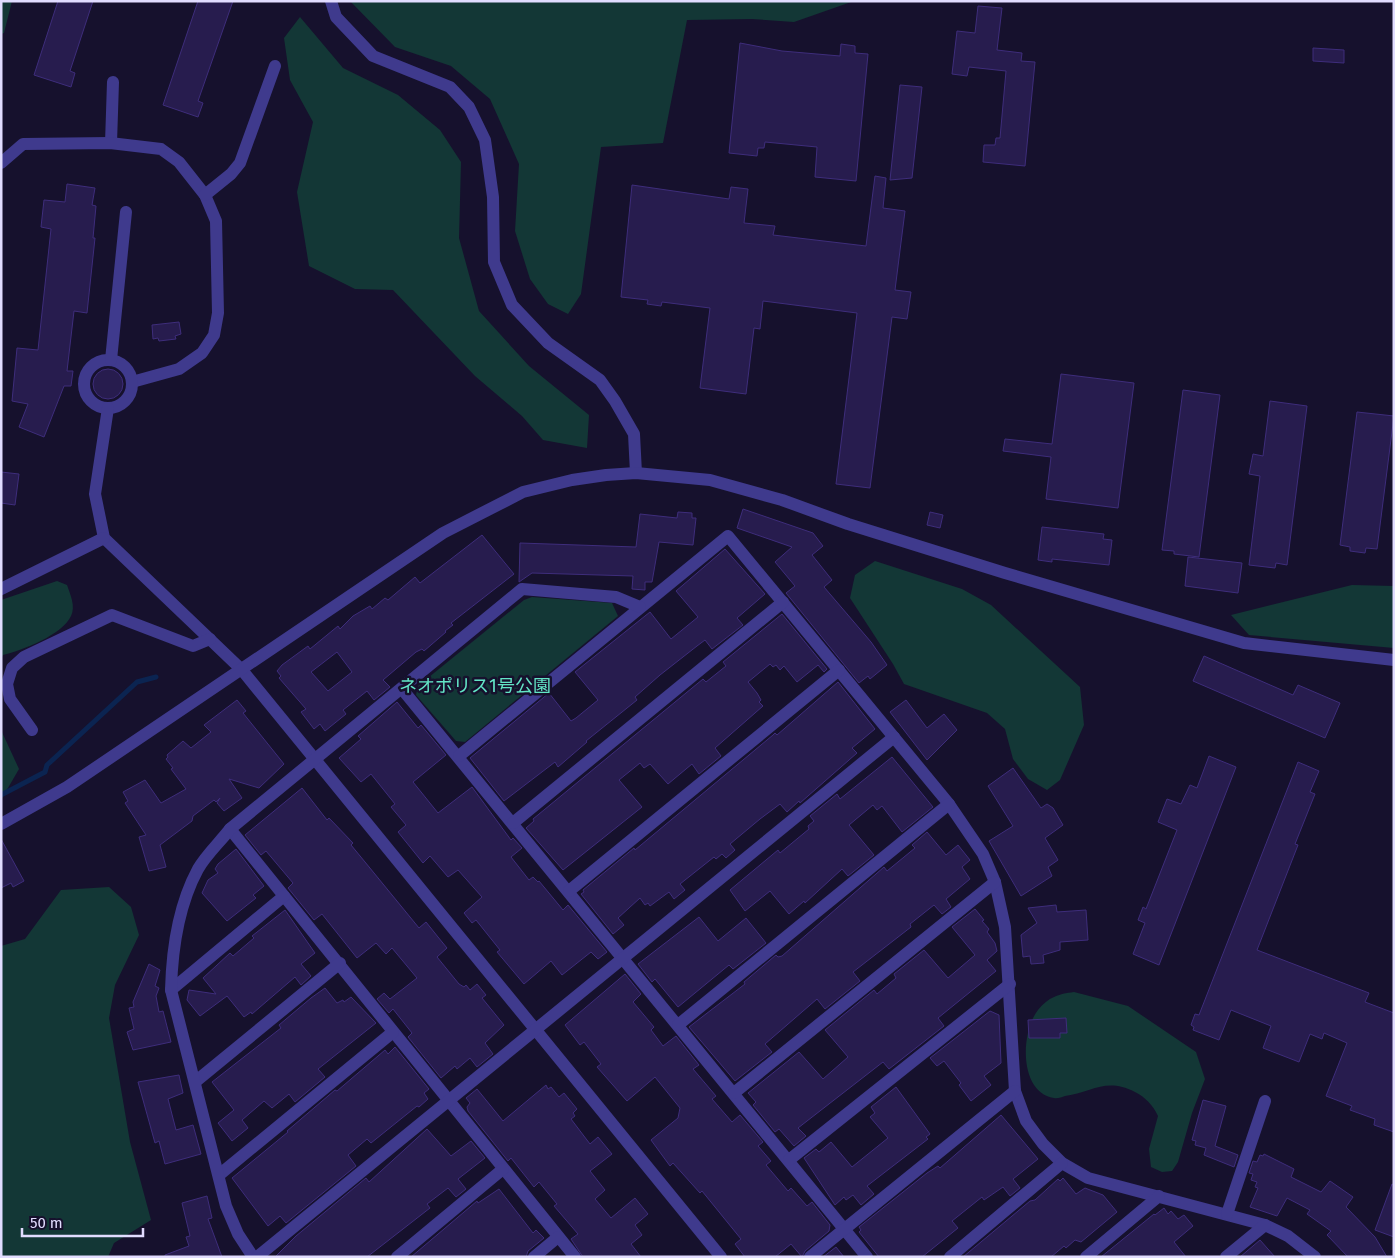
<svg xmlns="http://www.w3.org/2000/svg" width="1395" height="1258" viewBox="0 0 1395 1258" font-family="'Fira Sans','Noto Sans JP',sans-serif">
  <style>
    .green { fill: #133736 }
    .lines { fill: none; stroke-linecap: round; stroke-linejoin: round }
    .stream { stroke: #0b2451; stroke-width: 5 }
    .building { fill: #271c4e; stroke: #3e2d7b; fill-rule: evenodd }
    .minor { stroke: #3f3a8d; stroke-width: 12 }
    .labels { text-anchor: middle; dominant-baseline: central; stroke-width: 5; stroke-linejoin: round; paint-order: stroke }
    .park-label { font-size: 18px; fill: #63e5c6; stroke: #16112d }
  </style>
  <rect width="100%" height="100%" fill="#16112d"/>
  <!-- green -->
  <g class="green">
    <polygon points="1,1 12,1 4,33 1,34"/>
    <polygon points="350,1 854,1 794,22 752,19 687,20 663,143 601,147 581,294 568,314 548,304 530,279 515,231 519,164 490,99 451,66 395,47"/>
    <polygon points="300,17 343,68 398,95 440,130 461,162 459,238 479,311 529,366 589,415 587,448 543,440 522,416 475,376 393,290 355,289 309,266 297,192 313,122 290,80 284,38"/>
    <polygon points="875,561 962,589 991,605 1080,687 1084,725 1060,780 1047,790 1028,779 1013,759 1005,729 987,713 904,684 893,664 850,598 855,575"/>
    <path d="M57,581L67,585C70,594 76,606 71,616C62,635 23,650 3,655L1,659V600Z"/>
    <polygon points="1352,585 1394,586 1394,648 1249,635 1231,615"/>
    <polygon points="532,597 612,603 618,616 465,742 456,741 416,695 418,686 524,600"/>
    <polygon points="1,730 19,769 1,800"/>
    <polygon points="109,887 131,907 139,935 115,985 109,1018 130,1142 151,1220 114,1243 108,1257 1,1257 1,946 25,939 61,890"/>
    <path d="M1074,992L1128,1006L1196,1052L1205,1079L1192,1113L1178,1162L1172,1171L1162,1172L1151,1167L1149,1149L1158,1116C1153,1105 1145,1097 1135,1092C1106,1077 1093,1092 1065,1096C1062,1097 1057,1099 1054,1098C1018,1092 1021,1031 1038,1010C1049,997 1058,994 1074,992Z"/>
  </g>
  <g class="lines">
    <!-- stream -->
    <polyline class="stream" points="1,795 45,772 47,765 137,682 156,677"/>
  </g>
  <!-- building -->
  <g class="building">
    <polygon points="58,1 93,1 70,71 75,73 71,87 34,75"/>
    <polygon points="198,1 233,1 198,101 203,103 198,117 163,105"/>
    <polygon points="978,6 1002,8 997,50 1022,53 1021,61 1035,62 1025,166 983,162 984,145 995,145 996,138 1000,138 1006,71 969,67 967,76 952,74 957,31 975,33"/>
    <polygon points="740,43 782,51 840,56 841,44 855,46 855,53 868,54 856,181 815,177 817,147 765,142 764,148 758,148 757,156 729,153"/>
    <polygon points="1313,48 1344,50 1344,63 1313,61"/>
    <polygon points="900,85 922,87 912,178 890,180"/>
    <polygon points="875,176 886,178 883,208 905,211 895,290 911,292 907,319 892,317 870,488 836,484 857,313 763,301 760,329 754,328 746,394 700,388 710,308 662,302 661,306 647,304 648,300 621,297 632,185 729,199 731,187 748,189 744,223 775,226 773,235 866,246"/>
    <polygon points="67,184 95,188 92,205 96,206 93,238 95,238 87,313 74,311 67,371 73,371 71,386 64,386 44,437 19,427 28,404 12,401 14,380 17,348 38,350 51,229 41,227 44,200 65,202"/>
    <polygon points="179,322 181,334 175,336 176,339 159,341 158,338 153,339 152,325"/>
    <circle cx="108" cy="384" r="15"/>
    <polygon points="1061,374 1134,383 1118,508 1046,499 1051,457 1003,451 1005,439 1052,444"/>
    <polygon points="1183,390 1220,395 1199,557 1174,554 1174,551 1162,550"/>
    <polygon points="1270,401 1307,406 1287,565 1276,563 1275,568 1249,565 1260,476 1249,474 1253,454 1263,456"/>
    <polygon points="1357,412 1394,416 1377,549 1366,548 1365,553 1350,551 1350,547 1340,545"/>
    <polygon points="1,472 19,474 15,505 1,503"/>
    <polygon points="743,509 813,533 823,546 812,555 832,580 824,587 871,642 887,665 870,679 868,676 859,683 786,593 795,586 775,562 792,547 737,528"/>
    <polygon points="678,512 692,513 692,518 696,518 693,545 659,542 652,582 645,582 645,590 632,589 633,576 532,573 519,582 520,543 636,547 640,514 677,518"/>
    <polygon points="930,512 943,515 940,528 927,525"/>
    <polygon points="1042,527 1104,534 1103,539 1112,540 1109,565 1052,559 1052,562 1038,560"/>
    <path d="M482,535L514,574L451,623L453,625L445,631L446,632L424,651L422,649L416,652L383,680L390,687L374,700L367,691L343,710L346,714L325,731L320,724L314,729L301,712L306,709L279,678L281,676L277,671L282,665L308,646L310,649L338,626L340,629L353,616L370,606L372,609L385,598L388,600L415,577L420,583ZM337,652L352,672L328,691L311,672Z"/>
    <polygon points="725,549 765,594 737,618 743,625 712,649 705,640 697,646 660,675 635,697 637,700 586,741 587,742 558,767 555,762 504,801 470,758 549,693 571,721 576,718 598,700 575,672 650,612 671,639 698,617 676,591"/>
    <polygon points="1188,557 1242,563 1238,593 1185,586"/>
    <polygon points="782,614 827,669 824,672 818,665 797,682 784,666 780,670 776,665 773,667 770,664 748,682 757,693 761,700 759,702 763,706 715,748 721,756 699,774 692,764 668,784 650,764 644,768 640,763 619,780 642,807 563,870 526,828 534,821 533,819 703,679 706,682 726,666 723,662"/>
    <polygon points="1204,656 1293,695 1298,685 1340,703 1325,738 1193,681"/>
    <polygon points="838,682 875,729 852,748 857,753 800,803 799,801 787,812 780,804 760,819 730,844 735,850 726,858 722,854 716,859 714,857 680,884 685,890 674,899 669,892 650,906 648,903 645,905 640,898 618,918 624,925 613,934 581,894 584,892 583,890 634,848 635,850 773,735 775,733 777,735"/>
    <polygon points="237,700 246,711 243,713 284,764 259,788 229,779 242,798 224,811 217,803 220,798 216,802 214,800 193,816 192,821 160,845 166,867 149,871 139,837 146,835 125,803 128,801 123,792 145,780 161,803 186,789 171,769 173,768 166,759 168,757 167,755 183,741 191,748 211,732 204,725"/>
    <polygon points="906,700 927,728 944,714 957,730 927,760 890,712"/>
    <polygon points="397,702 418,728 421,725 446,755 413,782 438,813 472,787 511,840 513,838 522,848 511,857 529,880 533,877 538,882 539,881 563,910 568,905 607,952 598,959 591,952 562,975 551,961 524,984 497,952 500,950 476,920 472,923 464,913 482,897 458,870 448,877 430,856 423,863 398,832 406,825 391,807 395,804 371,774 361,782 339,758 361,739 358,736"/>
    <polygon points="1209,756 1236,767 1159,965 1133,954 1145,923 1138,920 1143,907 1146,909 1177,830 1158,822 1167,799 1181,804 1190,785 1197,788"/>
    <polygon points="892,757 933,807 902,832 882,806 877,810 873,805 849,825 874,855 848,876 842,869 805,903 804,901 789,914 770,891 745,911 730,890 778,850 780,853 809,829 808,826 814,821 810,816 837,794 840,799"/>
    <polygon points="1298,762 1319,771 1310,792 1315,794 1295,844 1298,845 1257,950 1369,993 1365,1002 1394,1013 1394,1132 1374,1125 1375,1119 1350,1110 1352,1106 1326,1096 1347,1043 1324,1033 1322,1039 1310,1034 1299,1062 1263,1048 1271,1026 1231,1010 1219,1040 1193,1030 1194,1027 1191,1025 1195,1014 1199,1015"/>
    <polygon points="1013,768 1041,808 1047,804 1053,808 1063,825 1045,838 1058,860 1048,867 1052,876 1021,896 989,841 1013,826 988,786"/>
    <polygon points="302,788 327,820 329,818 353,843 351,845 365,862 419,928 426,922 438,937 447,948 437,957 459,984 464,987 466,985 470,990 477,984 486,995 482,998 504,1025 485,1043 493,1054 477,1067 470,1058 457,1069 455,1066 441,1078 408,1037 412,1033 393,1009 389,1013 377,999 384,993 390,999 417,978 392,948 386,954 376,943 357,958 322,914 314,920 288,888 293,883 266,851 261,855 245,835"/>
    <polygon points="927,832 946,855 958,845 970,860 962,867 970,879 946,899 951,907 942,914 934,905 910,924 911,927 853,972 860,981 825,1009 817,999 765,1044 772,1052 735,1081 689,1027 745,984 744,982 776,955 778,957 782,956 884,867 887,871 915,848 912,845"/>
    <polygon points="1,839 24,881 13,887 11,883 1,888"/>
    <polygon points="236,849 264,886 253,895 256,898 227,921 202,893 208,880 218,873 215,869 218,864"/>
    <polygon points="1056,905 1057,912 1086,910 1088,940 1060,942 1060,950 1043,955 1044,963 1031,964 1030,956 1023,957 1021,935 1037,923 1028,908"/>
    <polygon points="975,909 984,920 982,921 989,929 987,932 995,943 997,951 987,960 996,971 938,1018 944,1026 889,1069 883,1062 798,1128 806,1136 794,1146 779,1129 775,1132 753,1105 756,1102 748,1093 799,1052 823,1079 848,1057 825,1030 874,990 877,994 896,978 894,974 924,950 948,978 975,955 952,927"/>
    <polygon points="285,910 315,953 301,964 311,976 301,985 295,977 252,1014 251,1012 244,1017 227,996 200,1016 187,1000 189,990 216,994 203,978 230,953 233,956 254,938 252,936"/>
    <polygon points="699,917 718,941 746,918 766,943 733,969 729,965 678,1007 655,979 652,982 638,964"/>
    <polygon points="149,964 160,970 155,986 159,988 156,996 159,1012 163,1011 171,1042 133,1050 127,1032 134,1029 129,1008 134,1007 133,1002"/>
    <polygon points="625,974 641,994 633,1002 654,1027 651,1030 663,1046 676,1036 699,1065 693,1069 716,1096 712,1099 732,1122 740,1115 763,1142 758,1146 771,1161 766,1165 788,1191 791,1188 807,1206 812,1202 830,1225 829,1231 805,1251 802,1257 791,1244 775,1257 745,1257 735,1244 741,1239 702,1191 700,1193 673,1163 670,1166 651,1140 678,1118 680,1108 655,1077 627,1101 597,1067 601,1064 584,1042 580,1045 565,1025"/>
    <polygon points="325,988 337,1003 343,1000 344,1002 351,997 376,1023 318,1069 325,1077 295,1102 289,1094 272,1108 264,1101 242,1120 248,1128 232,1141 218,1123 234,1110 212,1082 281,1028 279,1025 311,998"/>
    <polygon points="990,1011 999,1015 1001,1063 984,1076 991,1085 971,1101 959,1085 961,1083 944,1061 937,1066 930,1058"/>
    <polygon points="1066,1018 1067,1033 1060,1033 1060,1038 1029,1038 1028,1020"/>
    <polygon points="395,1047 429,1089 424,1093 428,1099 419,1107 417,1106 371,1143 367,1139 348,1155 356,1166 286,1223 280,1216 268,1226 232,1178 288,1132 287,1131 335,1090 337,1091 385,1050 388,1054"/>
    <polygon points="179,1075 183,1093 168,1099 176,1130 193,1125 201,1154 165,1164 159,1141 155,1143 138,1082"/>
    <polygon points="546,1085 548,1089 551,1087 559,1097 564,1093 577,1109 573,1113 575,1116 571,1119 590,1144 598,1137 612,1154 590,1171 605,1190 595,1199 611,1218 635,1198 648,1214 635,1225 642,1235 631,1244 641,1257 583,1257 571,1239 578,1234 554,1206 557,1204 539,1182 534,1187 511,1158 508,1161 468,1111 467,1107 470,1103 466,1098 477,1089 503,1121"/>
    <polygon points="896,1087 930,1134 926,1137 928,1139 867,1186 874,1194 861,1205 853,1195 846,1200 844,1197 835,1205 804,1158 816,1149 819,1152 831,1142 852,1167 888,1138 870,1117 875,1113 871,1107"/>
    <polygon points="1203,1100 1226,1106 1215,1146 1238,1155 1234,1167 1204,1155 1206,1148 1195,1145 1196,1141 1192,1140"/>
    <polygon points="1001,1115 1038,1159 1013,1179 1020,1188 1010,1196 1003,1187 984,1200 982,1197 952,1221 958,1228 922,1257 879,1257 859,1232 861,1230 859,1227 927,1173 938,1166 940,1168"/>
    <polygon points="427,1129 451,1156 471,1141 485,1158 458,1179 466,1189 456,1197 448,1188 427,1204 430,1208 367,1257 275,1257 296,1236 366,1178 369,1182"/>
    <polygon points="1264,1154 1294,1169 1291,1177 1321,1192 1330,1181 1353,1197 1346,1207 1375,1237 1387,1257 1348,1257 1327,1235 1331,1231 1307,1214 1310,1210 1287,1198 1277,1216 1250,1207 1258,1188 1255,1187 1257,1182 1251,1180 1253,1174 1249,1173 1253,1161 1257,1162 1260,1155 1263,1156"/>
    <polygon points="1063,1178 1076,1194 1085,1188 1103,1195 1117,1212 1081,1242 1075,1240 1066,1248 1064,1246 1051,1257 963,1257 1030,1201 1035,1200 1058,1179 1060,1181"/>
    <polygon points="1392,1184 1394,1185 1394,1237 1375,1230"/>
    <polygon points="499,1189 533,1233 536,1230 544,1238 528,1251 526,1257 411,1257 477,1201 478,1203"/>
    <polygon points="207,1196 212,1218 208,1219 222,1257 165,1257 165,1255 189,1246 186,1237 190,1236 182,1203"/>
    <polygon points="1164,1208 1168,1214 1171,1211 1178,1219 1184,1215 1193,1226 1174,1242 1186,1257 1101,1257 1154,1214 1155,1215"/>
    <polygon points="1260,1240 1275,1257 1240,1257"/>
    <polygon points="836,1247 844,1257 823,1257"/>
  </g>
  <g class="lines">
    <!-- minor -->
    <g class="minor">
      <polyline points="331,1 336,17 373,56 450,87 469,107 485,140 493,197 494,262 512,305 548,343 600,380 615,401 634,434 636,473"/>
      <polyline points="111,143 113,82"/>
      <polyline points="1,163 23,144 110,143 161,149 179,162 205,195 216,221 218,313 214,335 202,353 179,369 132,382"/>
      <polyline points="205,195 231,174 240,163 275,66"/>
      <circle cx="108" cy="384" r="24"/>
      <polyline points="111,360 126,212"/>
      <polyline points="108,408 95,494 104,538 242,670 721,1257"/>
      <polyline points="1,589 104,538"/>
      <polyline points="402,689 867,1257"/>
      <polyline points="32,730 10,699 7,684 12,668 24,657 112,615 193,646 210,639"/>
      <polyline points="459,756 728,536 949,804 983,854 995,882 1005,927 1015,1091 1026,1121 1043,1144 1062,1163 1088,1178 1265,1225 1288,1236 1315,1257"/>
      <polyline points="513,823 783,602"/>
      <polyline points="1,824 67,787 443,533 523,492 572,480 606,475 636,473 710,480 782,500 848,524 1005,573 1244,643 1394,660"/>
      <polyline points="230,829 575,1257"/>
      <polyline points="569,891 839,670"/>
      <polyline points="171,990 284,896"/>
      <polyline points="678,1025 949,804"/>
      <polyline points="195,1082 340,963"/>
      <polyline points="734,1093 995,882"/>
      <polyline points="789,1160 1010,984"/>
      <polyline points="219,1175 393,1032"/>
      <polyline points="1227,1214 1265,1101"/>
      <path d="M253,1257L238,1234L226,1206L171,990C172,949 178,906 198,869C206,855 220,842 230,829L522,589L616,597L640,607"/>
      <polyline points="257,1257 894,737"/>
      <polyline points="397,1257 503,1169"/>
      <polyline points="534,1257 558,1237"/>
      <polyline points="810,1257 1015,1091"/>
      <polyline points="950,1257 1062,1163"/>
      <polyline points="1086,1257 1159,1196"/>
      <polyline points="1226,1257 1265,1225"/>
    </g>
  </g>
  <g class="labels">
    <!-- park labels -->
    <g class="park-label">
      <text x="475" y="686">ネオポリス1号公園</text>
    </g>
  </g>
  <!-- border -->
  <rect width="1395" height="1258" fill="none" stroke="#e1dcff" stroke-width="5"/>
  <!-- scale -->
  <path d="M22 1228v8h121v-8" fill="none" stroke="#e1dcff" stroke-width="2.5"/>
  <text x="30" y="1228" font-size="15" fill="#e1dcff" stroke="#16112d" stroke-width="4" paint-order="stroke">50 m</text>
</svg>
